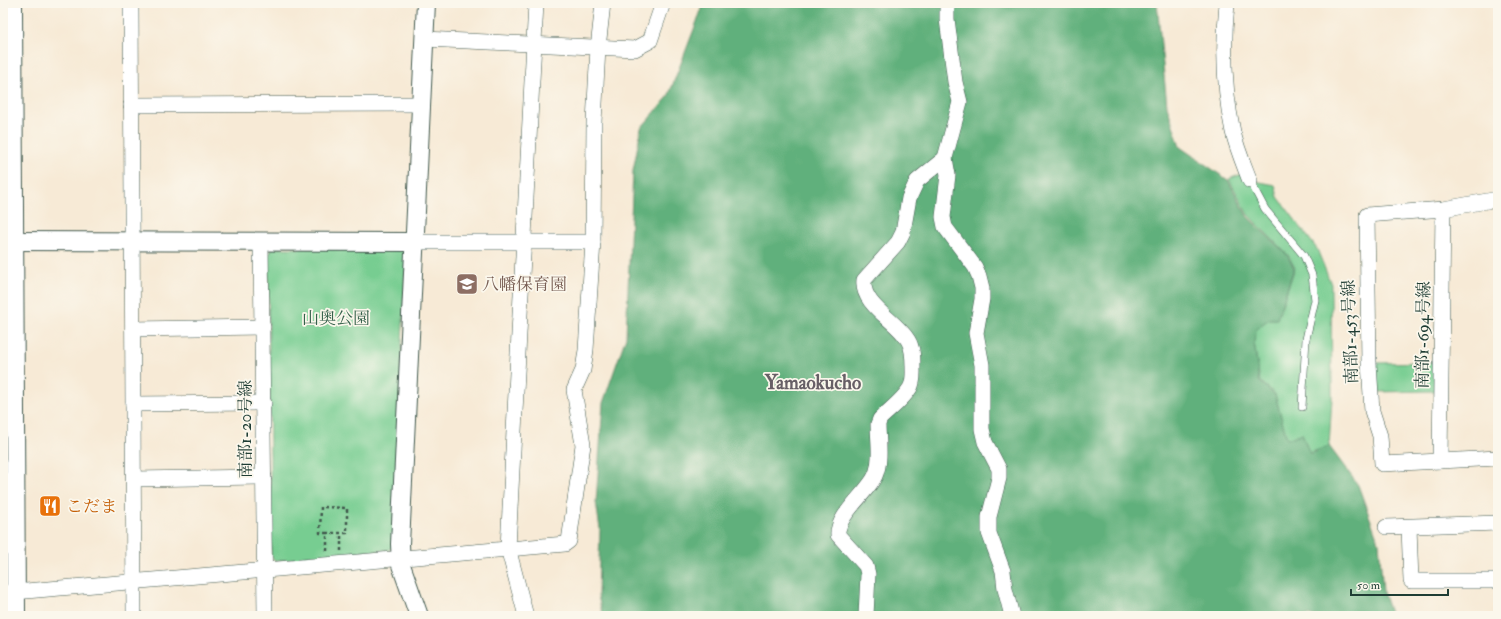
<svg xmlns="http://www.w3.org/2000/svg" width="1501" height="619" viewBox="0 0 1501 619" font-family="'IM FELL Double Pica','Noto Serif JP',serif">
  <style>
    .green { fill: #77cd91; stroke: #4b8562 }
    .forest { fill: #61b07b; stroke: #407658 }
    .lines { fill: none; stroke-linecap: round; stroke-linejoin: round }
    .service-casing { stroke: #3f574c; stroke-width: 8 }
    .minor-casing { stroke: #3f574c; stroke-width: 16 }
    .tertiary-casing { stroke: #3f574c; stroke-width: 20 }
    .path { stroke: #3f574c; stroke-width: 2.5; stroke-dasharray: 3 3; stroke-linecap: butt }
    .service { stroke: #fff; stroke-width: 7 }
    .minor { stroke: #fff; stroke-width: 15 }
    .tertiary { stroke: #fff; stroke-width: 18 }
    .labels { text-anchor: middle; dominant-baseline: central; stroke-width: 3.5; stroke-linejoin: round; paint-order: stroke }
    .education-label { font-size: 17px; fill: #785e54; stroke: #fbf7ec; text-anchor: start }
    .park-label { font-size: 17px; fill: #35614b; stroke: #fbf7ec }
    .street-label { font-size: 17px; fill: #1f3d34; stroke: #fbf7ec }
    .food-label { font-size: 17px; fill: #c56008; stroke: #fbf7ec; text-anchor: start }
    .quarter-label { font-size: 19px; font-weight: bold; fill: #675f66; stroke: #fbf7ec }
  </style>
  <rect width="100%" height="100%" fill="#fbf7ec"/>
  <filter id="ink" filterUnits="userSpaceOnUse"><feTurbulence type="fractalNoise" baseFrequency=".025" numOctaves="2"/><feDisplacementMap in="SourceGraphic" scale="8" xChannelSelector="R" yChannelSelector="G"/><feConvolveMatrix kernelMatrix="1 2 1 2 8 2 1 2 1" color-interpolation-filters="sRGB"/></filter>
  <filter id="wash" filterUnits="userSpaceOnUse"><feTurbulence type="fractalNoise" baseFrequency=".012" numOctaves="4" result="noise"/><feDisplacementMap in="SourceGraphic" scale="16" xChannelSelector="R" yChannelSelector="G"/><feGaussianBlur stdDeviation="0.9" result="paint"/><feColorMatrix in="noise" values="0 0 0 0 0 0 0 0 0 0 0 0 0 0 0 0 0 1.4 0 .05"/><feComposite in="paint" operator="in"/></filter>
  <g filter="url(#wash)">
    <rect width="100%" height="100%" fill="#f7ead6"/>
    <!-- green -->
    <g class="green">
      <polygon points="1242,174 1255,181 1275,185 1278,197 1317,249 1331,284 1332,398 1329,446 1309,453 1302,433 1287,439 1275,394 1260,381 1254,342 1256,329 1269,319 1277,319 1295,268 1288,255 1248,215 1229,179"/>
      <polygon points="273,248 402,249 406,254 393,546 389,550 275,561 271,556 268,255"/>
      <polygon points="1435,362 1435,391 1376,392 1375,363"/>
    </g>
    <!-- forest -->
    <polygon class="forest" points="704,3 1157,3 1167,106 1180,147 1228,180 1247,216 1287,255 1294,268 1277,319 1269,319 1256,329 1254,342 1259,381 1275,395 1287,439 1302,434 1310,454 1329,446 1358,485 1379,543 1383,592 1391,616 603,616 598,596 600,529 596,502 603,403 626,337 633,171 641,128 668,97"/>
  </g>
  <g filter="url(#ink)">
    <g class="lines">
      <!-- service casing -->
      <g class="service-casing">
        <polyline id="service" points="1250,181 1265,209 1304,256 1312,275 1315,300 1306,339 1302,407"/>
      </g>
      <!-- minor casing -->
      <g class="minor-casing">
        <g id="minor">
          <polyline points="131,3 134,616"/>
          <polyline points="947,3 947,19 955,82 960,102 945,158 948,175 943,217 945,227 975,267 979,276 982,288 982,299 976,333 982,365 982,429 985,442 999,469 999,478 989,517 989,533 1003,571 1005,589 1012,616"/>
          <path d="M1227,3C1223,45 1224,91 1233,132C1237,149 1244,165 1250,181"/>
          <polyline points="424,39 635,49 650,41 663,3"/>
          <polyline points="131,105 421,104"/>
          <polyline points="1498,199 1443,209 1367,215 1369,363 1372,411 1380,436 1382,464 1498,458"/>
          <polyline points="261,242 265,616"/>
          <polyline points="413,242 593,242"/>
          <polyline points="133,329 263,327"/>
          <polyline points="133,404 264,403"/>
          <polyline points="1440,461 1443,209"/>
          <polyline points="134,479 264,477"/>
          <polyline points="1386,527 1498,523"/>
          <polyline points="1409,527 1411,581 1498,581"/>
          <polyline points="3,593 565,544 569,541 583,445 574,390 583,370 586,350 593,242 594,122 598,48 603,3"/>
          <polyline points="526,616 508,548 536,3"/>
          <path d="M866,616L868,574L866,566L838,535C836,516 868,492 875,476C882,461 878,439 878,424L880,419C890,409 903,400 910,388C914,381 913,374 913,367C913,358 913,348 908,340C896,320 861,305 864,280L898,242L903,232L909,198L917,181L945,158"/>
        </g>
      </g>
      <!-- tertiary casing -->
      <g class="tertiary-casing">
        <g id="tertiary">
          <polyline points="13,3 16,616"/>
          <polyline points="4,241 413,242"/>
          <polyline points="419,616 401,565 400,544 426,3"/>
        </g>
      </g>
      <!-- path -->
      <g class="path">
        <polyline points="327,551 327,533 320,533 321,507 347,508 347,533 327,533"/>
        <polyline points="341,551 341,533"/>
      </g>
      <!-- service -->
      <use href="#service" class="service"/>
      <!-- minor -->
      <use href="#minor" class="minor"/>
      <!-- tertiary -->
      <use href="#tertiary" class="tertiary"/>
    </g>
  </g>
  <!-- icons -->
  <defs>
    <g id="school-square" transform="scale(1.15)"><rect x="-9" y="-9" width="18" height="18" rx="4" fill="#8d6e63" stroke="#fbf7ec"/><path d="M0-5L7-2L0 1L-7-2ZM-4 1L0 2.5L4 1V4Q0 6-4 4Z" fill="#fff"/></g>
    <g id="restaurant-square" transform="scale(1.15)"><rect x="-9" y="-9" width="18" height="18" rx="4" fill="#e8710a" stroke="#fbf7ec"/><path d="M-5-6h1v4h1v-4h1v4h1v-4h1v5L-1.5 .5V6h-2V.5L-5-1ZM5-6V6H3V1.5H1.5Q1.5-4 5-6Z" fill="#fff"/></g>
  </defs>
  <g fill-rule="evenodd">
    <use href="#school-square" x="467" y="284"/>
    <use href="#restaurant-square" x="50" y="506"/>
  </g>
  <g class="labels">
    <!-- education labels -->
    <g class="education-label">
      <text x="482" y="284">八幡保育園</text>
    </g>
    <!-- park labels -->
    <g class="park-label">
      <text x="336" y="318">山奥公園</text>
    </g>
    <!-- street labels -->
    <g class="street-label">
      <text transform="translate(1350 332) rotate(-92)">南部1-453号線</text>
      <text transform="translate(1423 335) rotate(-89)">南部1-694号線</text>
      <text transform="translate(245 429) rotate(-90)">南部1-20号線</text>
    </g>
    <!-- food labels -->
    <g class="food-label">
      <text x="66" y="506">こだま</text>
    </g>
    <!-- quarter labels -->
    <g class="quarter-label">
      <text x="813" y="383">Yamaokucho</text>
    </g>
  </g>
  <!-- margin -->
  <rect width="1501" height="619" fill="none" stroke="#fbf7ec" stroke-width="16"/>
  <!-- scale -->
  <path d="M1351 589v6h97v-6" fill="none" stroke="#1f3d34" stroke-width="2"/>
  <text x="1357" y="589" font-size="12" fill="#1f3d34" stroke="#fbf7ec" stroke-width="3" paint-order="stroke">50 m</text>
</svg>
